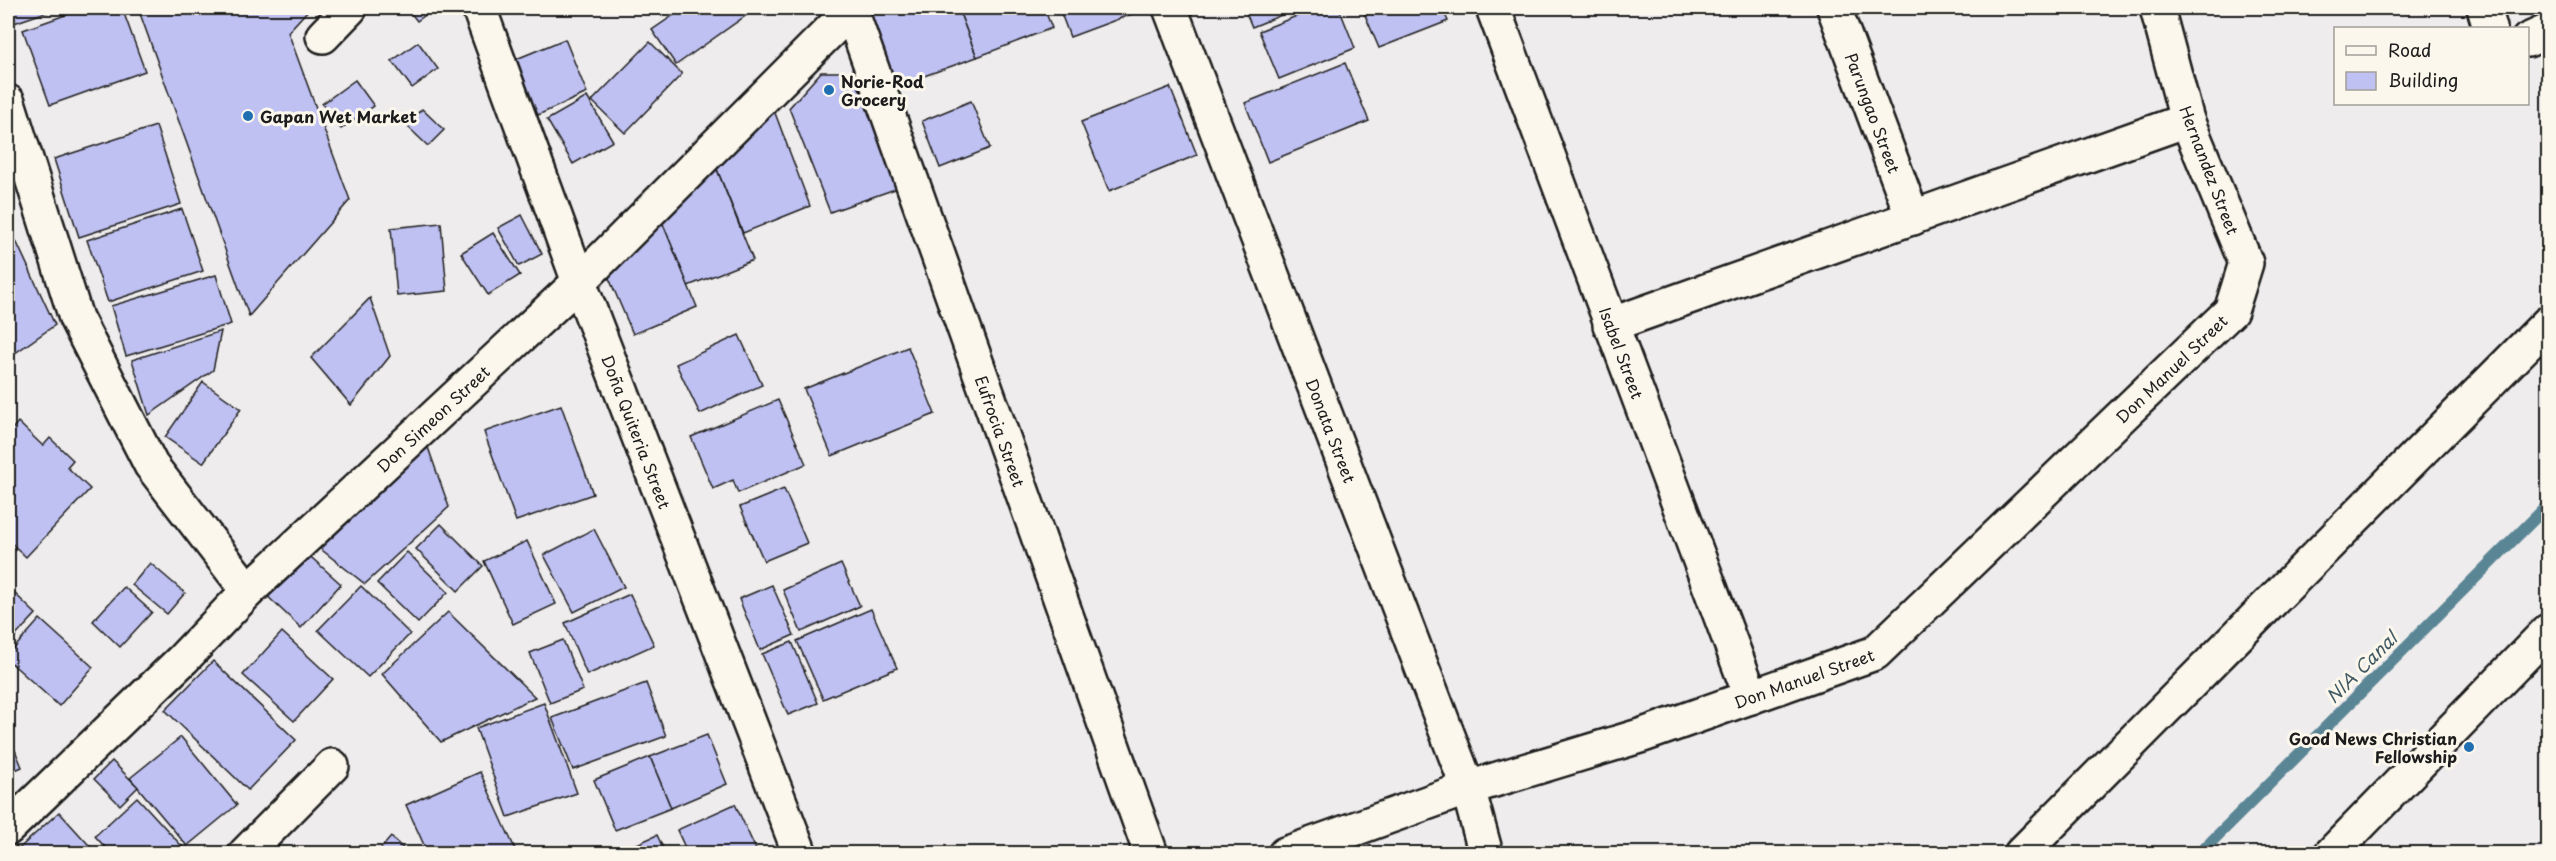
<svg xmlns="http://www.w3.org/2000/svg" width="2556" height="861" viewBox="0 0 2556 861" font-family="'Playpen Sans',sans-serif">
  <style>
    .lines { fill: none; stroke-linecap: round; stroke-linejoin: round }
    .stream { stroke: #5a8594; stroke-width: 12 }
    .building { fill: #bfc1f3; stroke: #1c1c1c; stroke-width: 1.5 }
    .minor-casing { stroke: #1c1c1c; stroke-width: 38 }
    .minor { stroke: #fbf7ec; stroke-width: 33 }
    .poi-dot { fill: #1f6fb2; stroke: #fbf7ec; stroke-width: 2 }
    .labels { text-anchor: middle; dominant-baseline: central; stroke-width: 6; stroke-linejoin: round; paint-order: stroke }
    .poi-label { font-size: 16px; font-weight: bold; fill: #1c1c1c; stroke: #fbf7ec; text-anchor: start }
    .street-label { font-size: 16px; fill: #1c1c1c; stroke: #fbf7ec }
    .water-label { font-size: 18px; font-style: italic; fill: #405962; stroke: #fbf7ec }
  </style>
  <rect width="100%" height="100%" fill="#efeced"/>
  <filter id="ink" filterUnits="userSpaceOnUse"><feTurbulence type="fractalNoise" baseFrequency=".0167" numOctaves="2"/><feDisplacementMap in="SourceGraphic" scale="12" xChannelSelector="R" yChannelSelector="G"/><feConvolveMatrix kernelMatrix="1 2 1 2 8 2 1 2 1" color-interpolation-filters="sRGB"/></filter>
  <g filter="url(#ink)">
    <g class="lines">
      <!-- stream -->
      <polyline class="stream" points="2199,854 2548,505"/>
    </g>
    <!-- building -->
    <g class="building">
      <polygon points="8,8 58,8 14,23"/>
      <polygon points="85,8 122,8 145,71 50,105 23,30"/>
      <polygon points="138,8 310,8 288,32 350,200 249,316"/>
      <polygon points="407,8 435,8 417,21"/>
      <polygon points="684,8 743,8 748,14 676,65 652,30"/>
      <polygon points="860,8 958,8 977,57 888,89"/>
      <polygon points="958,8 1044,8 1052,28 977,57"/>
      <polygon points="1059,8 1148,8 1070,37"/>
      <polygon points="1244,8 1299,8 1252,27"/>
      <polygon points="1317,8 1339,8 1355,48 1279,79 1259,31"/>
      <polygon points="1362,8 1442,8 1448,21 1379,48"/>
      <polygon points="565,39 587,93 538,115 514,60"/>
      <polygon points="418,42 438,69 412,88 392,61"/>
      <polygon points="650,42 682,74 625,133 592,101"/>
      <polygon points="1345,63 1369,121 1268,162 1245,103"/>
      <polygon points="821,72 839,72 851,77 862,92 898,188 830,212 789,108"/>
      <polygon points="355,80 374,106 341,129 322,104"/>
      <polygon points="1170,87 1197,155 1109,191 1081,122"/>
      <polygon points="587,97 613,141 573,164 547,120"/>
      <polygon points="971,101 990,148 940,168 922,121"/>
      <polygon points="772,105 810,206 743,233 712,157"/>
      <polygon points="422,109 444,130 428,146 406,125"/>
      <polygon points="156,126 181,204 79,237 54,159"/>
      <polygon points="712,157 753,260 688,286 658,212"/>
      <polygon points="182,209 203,271 108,302 87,240"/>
      <polygon points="658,212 697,307 633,334 603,264"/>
      <polygon points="522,215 542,254 519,266 498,228"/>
      <polygon points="441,223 447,291 397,296 391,228"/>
      <polygon points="11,230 55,325 8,358 8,232"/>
      <polygon points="493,233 520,275 488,295 461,253"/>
      <polygon points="216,275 231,324 126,356 111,306"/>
      <polygon points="370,298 390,356 351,405 311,358"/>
      <polygon points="221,331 213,370 149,415 132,360"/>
      <polygon points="739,335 762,385 700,414 676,364"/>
      <polygon points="908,347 935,414 832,456 804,389"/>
      <polygon points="203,382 241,409 203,463 165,437"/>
      <polygon points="778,400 806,464 738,493 733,480 713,489 691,437"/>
      <polygon points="561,405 593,494 516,521 484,432"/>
      <polygon points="18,422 43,446 50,438 73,460 67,467 90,489 26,557 8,540 8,434"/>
      <polygon points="424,436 449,507 365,584 313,543"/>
      <polygon points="784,489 807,543 764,561 740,507"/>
      <polygon points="441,524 483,566 458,591 416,549"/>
      <polygon points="594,529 624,587 574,612 544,555"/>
      <polygon points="527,541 556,604 513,624 484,561"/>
      <polygon points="303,550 341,584 301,628 263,592"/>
      <polygon points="407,552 448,592 418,623 377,583"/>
      <polygon points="150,563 185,593 167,614 132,585"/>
      <polygon points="841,564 860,606 801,632 783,590"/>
      <polygon points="772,585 794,635 760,650 739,599"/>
      <polygon points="361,586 410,634 368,677 318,630"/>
      <polygon points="8,587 36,614 8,644"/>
      <polygon points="124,587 152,612 120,647 93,621"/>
      <polygon points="630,594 654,645 587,675 565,623"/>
      <polygon points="871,609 897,668 823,699 797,641"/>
      <polygon points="448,612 535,697 441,742 382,674"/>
      <polygon points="40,619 93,667 59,706 8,660 8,655"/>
      <polygon points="282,632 333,679 294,721 243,675"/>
      <polygon points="563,640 583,690 550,703 530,653"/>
      <polygon points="792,642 818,703 788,715 762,654"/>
      <polygon points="213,661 296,740 248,790 165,710"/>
      <polygon points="646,683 666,736 573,770 552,718"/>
      <polygon points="544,703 577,793 508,817 476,728"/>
      <polygon points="8,733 22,767 8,773"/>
      <polygon points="707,735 727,784 671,808 650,757"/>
      <polygon points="181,737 237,805 187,846 130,778"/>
      <polygon points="650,757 671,808 615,830 594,780"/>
      <polygon points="112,761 138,787 120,805 94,779"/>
      <polygon points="480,772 516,851 509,854 428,854 406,805"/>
      <polygon points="137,797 189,854 111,854 95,836"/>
      <polygon points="735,804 758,854 688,854 677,830"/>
      <polygon points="59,812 97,854 13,854"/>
      <polygon points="657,835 666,854 620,854 619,852"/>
      <polygon points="391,837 409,854 376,854"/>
    </g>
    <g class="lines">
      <!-- minor casing -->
      <g class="minor-casing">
        <g id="minor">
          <path id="s1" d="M479,8L579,282L800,854"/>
          <path id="s2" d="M1170,8L1468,788L1486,854"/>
          <path id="s3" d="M1493,8L1751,697"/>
          <path id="s4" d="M1834,8L1913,218"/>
          <polyline points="2484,8 2490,28"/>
          <path id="s5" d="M851,10L1151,854"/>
          <polyline points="323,36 350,8"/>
          <polyline points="2528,40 2548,31"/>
          <polyline points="8,102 76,318 151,465 248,591"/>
          <polyline points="1610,325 2187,120"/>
          <path id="s6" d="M8,828L183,659L248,591L579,282L853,8"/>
          <polyline points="245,854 332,766"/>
          <path id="s7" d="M1285,854L1468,788L1643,735L1875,653L2231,311L2246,263L2187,120L2157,8"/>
          <polyline points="2021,854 2548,323"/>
          <polyline points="2331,854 2548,631"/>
        </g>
      </g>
      <!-- minor -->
      <use href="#minor" class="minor"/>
    </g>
  </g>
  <!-- markers -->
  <g class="poi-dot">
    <circle cx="829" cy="90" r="6"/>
    <circle cx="248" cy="116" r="6"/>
    <circle cx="2469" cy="747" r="6"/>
  </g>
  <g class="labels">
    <!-- poi labels -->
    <g class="poi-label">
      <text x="841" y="81">Norie-Rod<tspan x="841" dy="18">Grocery</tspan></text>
      <text x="260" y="116">Gapan Wet Market</text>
      <text x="2457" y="738" text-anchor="end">Good News Christian<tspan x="2457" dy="18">Fellowship</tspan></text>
    </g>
    <!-- street labels -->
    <g class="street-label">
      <text stroke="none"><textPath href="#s4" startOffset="112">Parungao Street</textPath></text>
      <text transform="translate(2210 170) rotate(69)">Hernandez Street</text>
      <text stroke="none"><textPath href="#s3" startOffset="368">Isabel Street</textPath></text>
      <text stroke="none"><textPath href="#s7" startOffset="1034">Don Manuel Street</textPath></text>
      <text stroke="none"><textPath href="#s6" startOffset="590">Don Simeon Street</textPath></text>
      <text stroke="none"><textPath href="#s2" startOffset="452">Donata Street</textPath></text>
      <text stroke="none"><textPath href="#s1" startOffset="452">Doña Quiteria Street</textPath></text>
      <text stroke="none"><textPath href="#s5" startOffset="447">Eufrocia Street</textPath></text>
      <text stroke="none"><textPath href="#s7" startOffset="548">Don Manuel Street</textPath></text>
    </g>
    <!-- water labels -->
    <g class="water-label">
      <text transform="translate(2361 667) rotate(-45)">NIA Canal</text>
    </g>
  </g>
  <!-- margin -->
  <rect width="2556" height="861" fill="none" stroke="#fbf7ec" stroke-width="30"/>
  <rect x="15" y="15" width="2526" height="831" fill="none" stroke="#1c1c1c" stroke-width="2" filter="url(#ink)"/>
  <!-- legend -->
  <rect x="2334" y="27" width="195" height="78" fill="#fbf7ec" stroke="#a29f99" stroke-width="1.5"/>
  <rect x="2346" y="46" width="30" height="9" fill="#fbf7ec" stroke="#a29f99" stroke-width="1.5"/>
  <text x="2388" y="57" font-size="18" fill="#1c1c1c">Road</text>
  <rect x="2346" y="72" width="30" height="18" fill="#bfc1f3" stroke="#a29f99" stroke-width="1.5"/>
  <text x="2388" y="87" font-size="18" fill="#1c1c1c">Building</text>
</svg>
